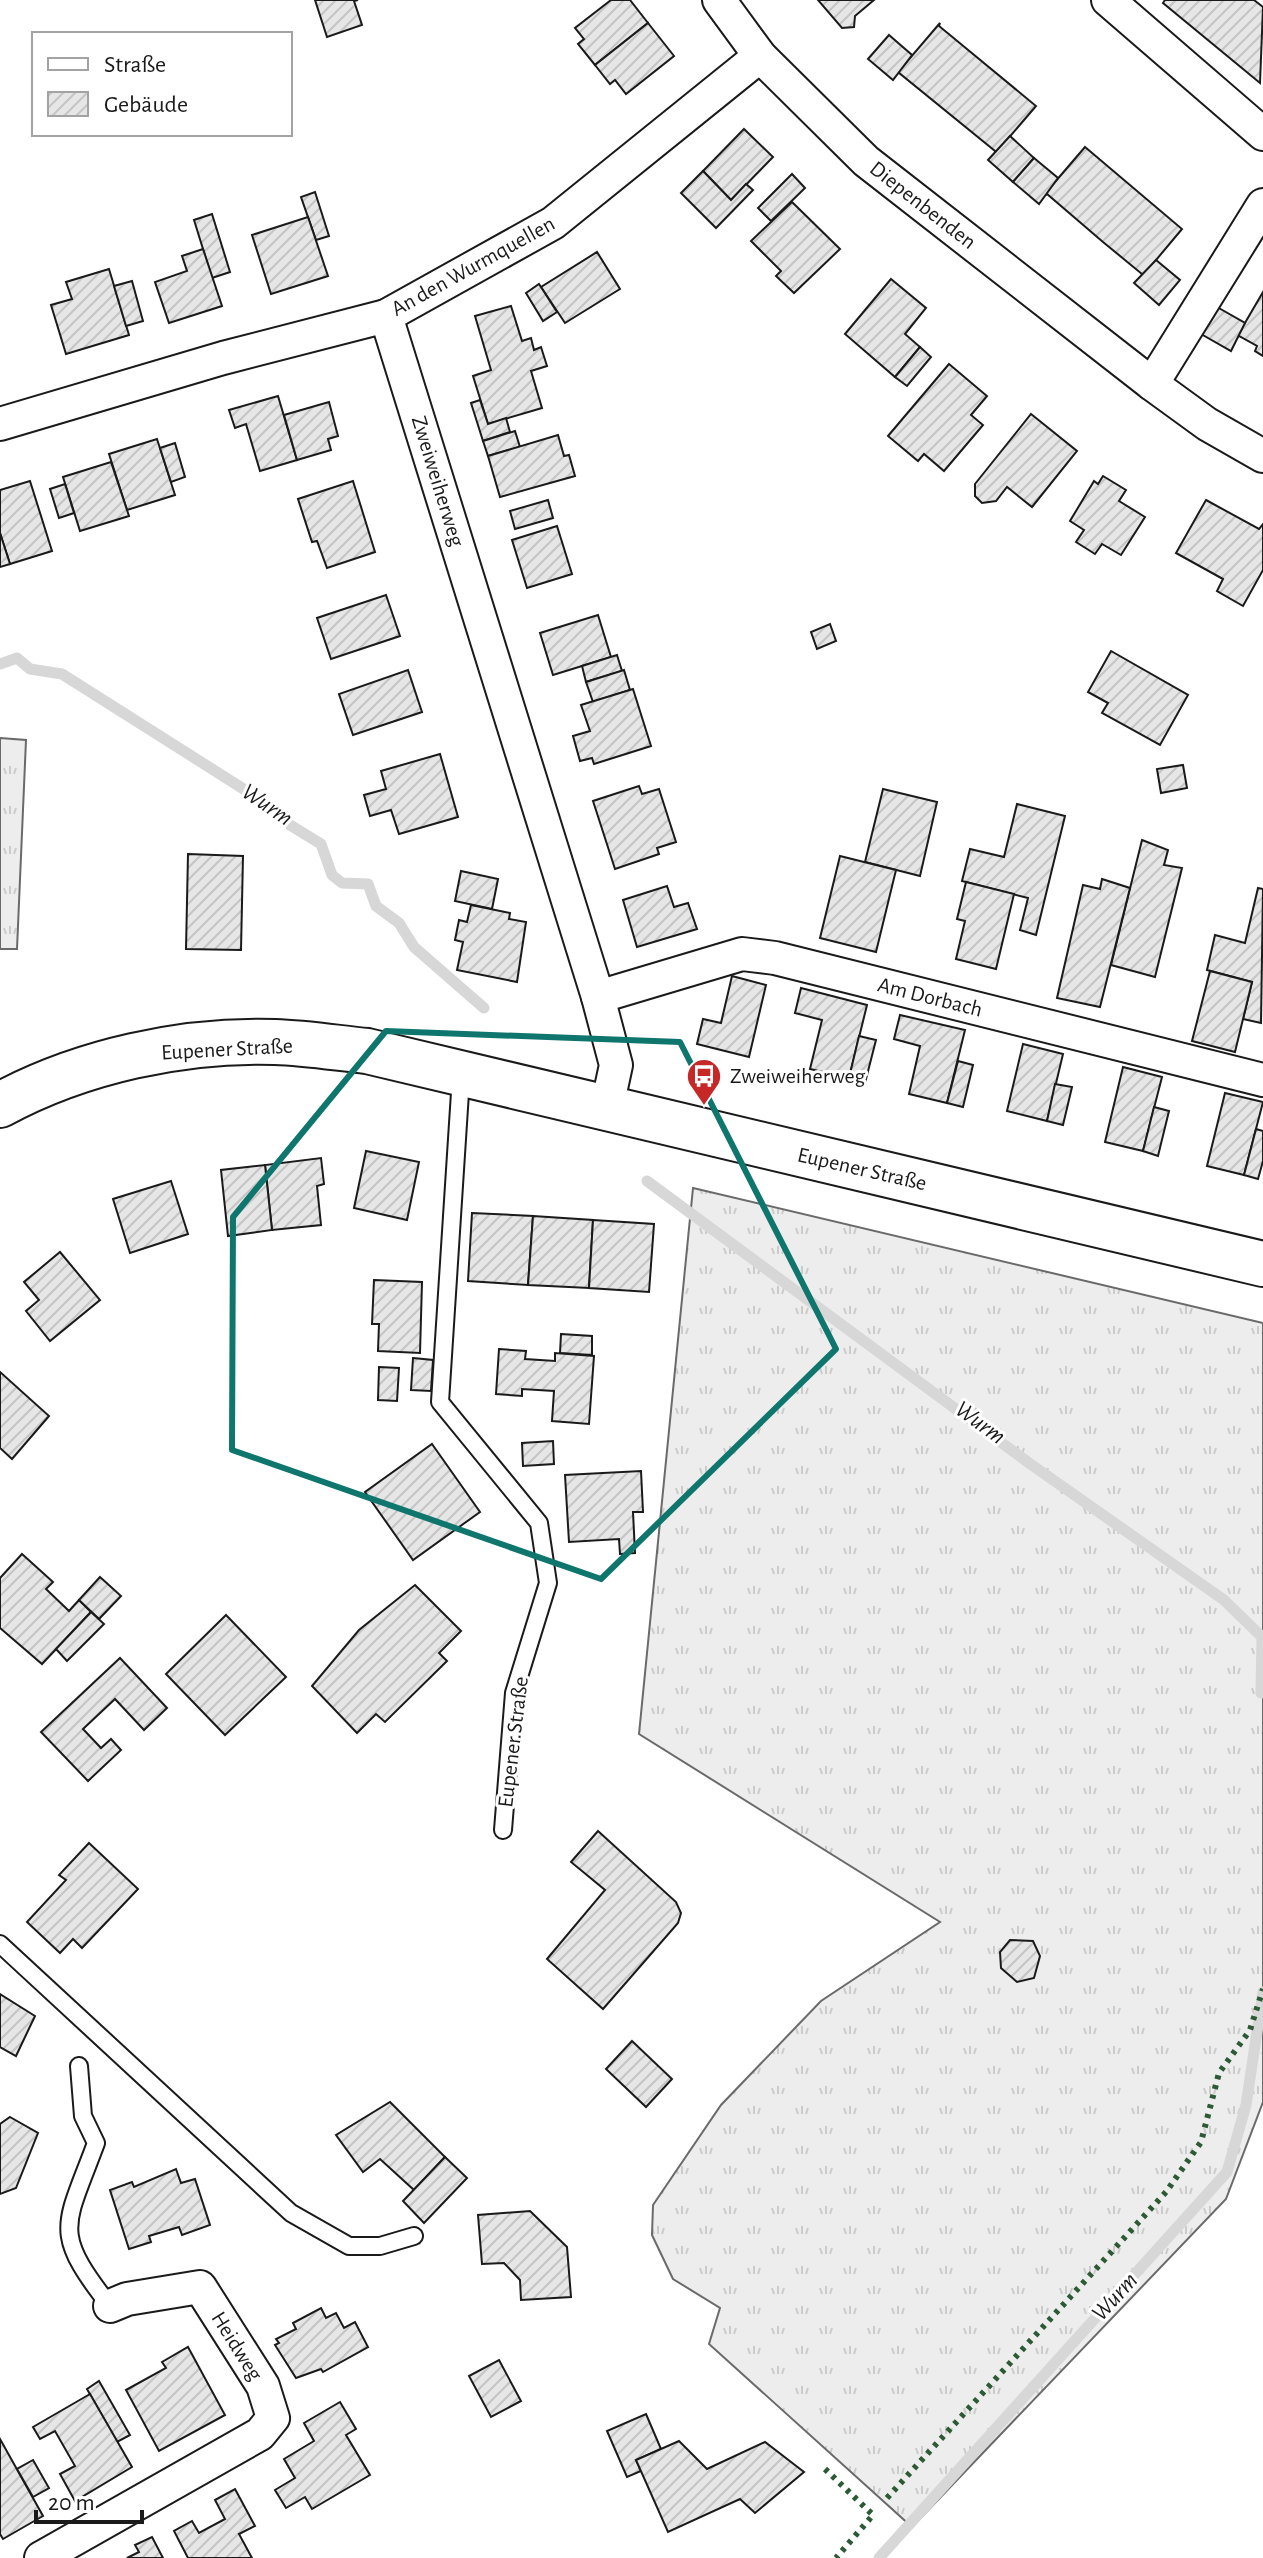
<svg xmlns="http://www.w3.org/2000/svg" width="1263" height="2558" viewBox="0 0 1263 2558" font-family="'Alegreya Sans',sans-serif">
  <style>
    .grass { fill: url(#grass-tufts); stroke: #6a6a6a; stroke-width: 2 }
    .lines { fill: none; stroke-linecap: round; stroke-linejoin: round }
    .stream { stroke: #d7d7d7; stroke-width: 11 }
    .building { fill: url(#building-hatch); stroke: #1a1a1a; stroke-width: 2 }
    .service-casing { stroke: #1a1a1a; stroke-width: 20 }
    .minor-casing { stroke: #1a1a1a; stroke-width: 36 }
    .primary-casing { stroke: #1a1a1a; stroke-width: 48 }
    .service { stroke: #fff; stroke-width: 16 }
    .minor { stroke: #fff; stroke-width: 32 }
    .primary { stroke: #fff; stroke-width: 44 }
    .hedge { stroke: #2b5a34; stroke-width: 6; stroke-dasharray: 4 6; stroke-linecap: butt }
    .marked { fill: none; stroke: #0f766e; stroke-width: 6; stroke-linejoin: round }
    .labels { text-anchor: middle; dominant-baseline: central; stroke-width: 6; stroke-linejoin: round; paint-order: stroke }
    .street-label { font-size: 22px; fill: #1a1a1a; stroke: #fff }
    .poi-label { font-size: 22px; fill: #1a1a1a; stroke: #fff; text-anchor: start }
    .water-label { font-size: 24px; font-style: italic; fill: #1a1a1a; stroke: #fff }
  </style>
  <defs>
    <pattern id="grass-tufts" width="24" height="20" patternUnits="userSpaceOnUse" patternTransform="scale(2)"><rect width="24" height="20" fill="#ededed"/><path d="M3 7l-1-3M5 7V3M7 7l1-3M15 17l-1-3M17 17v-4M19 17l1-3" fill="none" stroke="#cbcbcb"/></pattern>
    <pattern id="building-hatch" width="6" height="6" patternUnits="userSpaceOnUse" patternTransform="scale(2)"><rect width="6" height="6" fill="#e6e6e6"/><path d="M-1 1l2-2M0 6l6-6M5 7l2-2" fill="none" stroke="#c5c5c5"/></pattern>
  </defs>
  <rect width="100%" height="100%" fill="#fff"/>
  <!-- grass -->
  <g class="grass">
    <polygon points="0,738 26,740 17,949 0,949"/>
    <polygon points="693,1188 1263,1323 1263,2102 1226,2199 912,2527 709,2344 720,2308 673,2279 652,2235 653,2205 721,2105 821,2001 940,1922 639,1734"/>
  </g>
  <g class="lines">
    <!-- stream -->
    <g class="stream">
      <polyline points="0,664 17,658 30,669 62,674 272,807 290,825 321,844 332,875 342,883 368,884 376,906 399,923 414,947 484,1008"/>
      <polyline points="647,1181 1029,1463 1224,1600 1262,1637 1261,1693"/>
      <polyline points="879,2558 1227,2172 1246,2105 1263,1992"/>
    </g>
  </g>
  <!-- building -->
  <g class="building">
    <polygon points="315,0 358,0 354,1 362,25 327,37"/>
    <polygon points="611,0 630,0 648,23 595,65 578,44 584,39 575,28"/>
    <polygon points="818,0 874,0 855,16 854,27 842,28"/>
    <polygon points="1165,0 1254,0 1263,7 1260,83 1163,3"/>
    <polygon points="648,23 674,56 626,94 615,80 610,84 595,65"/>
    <polygon points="940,23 939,26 1036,106 995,154 995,151 898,72"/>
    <polygon points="889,35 912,55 893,80 868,59"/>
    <polygon points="744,129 773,157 731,200 703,171"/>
    <polygon points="1010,136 1034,158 1013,182 988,160"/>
    <polygon points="1085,147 1182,229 1141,278 1142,274 1103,242 1047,194 1043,196"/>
    <polygon points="1034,158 1058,178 1039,204 1013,182"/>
    <polygon points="703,171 731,200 746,184 753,190 716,228 681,193"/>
    <polygon points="792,174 805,188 771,221 758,208"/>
    <polygon points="315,192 329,236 316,240 301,197"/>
    <polygon points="792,202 840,249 794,293 776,276 781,271 751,241"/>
    <polygon points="212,214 230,272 212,278 194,220"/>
    <polygon points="308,217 328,276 271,294 252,235"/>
    <polygon points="203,249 222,306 169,323 155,282 187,271 182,256"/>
    <polygon points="597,252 620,289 565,323 541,287"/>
    <polygon points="1156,260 1180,280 1159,305 1134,283"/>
    <polygon points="109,269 129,335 66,354 51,305 72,299 66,282"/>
    <polygon points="891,279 926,308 905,334 920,347 895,377 845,334"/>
    <polygon points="132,281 143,321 126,326 114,286"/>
    <polygon points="539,284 557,312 543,321 526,293"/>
    <polygon points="1263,292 1263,356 1255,351 1257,346 1239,336 1235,340"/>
    <polygon points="511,306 522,341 531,338 534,350 541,347 547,366 531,371 542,408 488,424 473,376 491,370 475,316"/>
    <polygon points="1217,307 1245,323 1231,351 1201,334"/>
    <polygon points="920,347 931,357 907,386 895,377"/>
    <polygon points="949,364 987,396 971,415 983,425 944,471 924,454 918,461 888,436"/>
    <polygon points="278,396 297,460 260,471 246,424 235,428 229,410"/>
    <polygon points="480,400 488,424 506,418 510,432 483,441 471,403"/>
    <polygon points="329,402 338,436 328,439 331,450 297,460 284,415"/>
    <polygon points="1031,414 1077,451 1032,507 1007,487 996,501 982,503 975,496 975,484"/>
    <polygon points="515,431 520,447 488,456 483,441"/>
    <polygon points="558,435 564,456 569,455 575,476 500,497 488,456"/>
    <polygon points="157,439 175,495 127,510 109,454"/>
    <polygon points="175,443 185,477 171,482 160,448"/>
    <polygon points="111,462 129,516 80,531 63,477"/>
    <polygon points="1103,476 1126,490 1119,501 1145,517 1121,555 1102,544 1095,554 1076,542 1084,530 1070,521 1094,481 1098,484"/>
    <polygon points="30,481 52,551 10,564 0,533 0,490"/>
    <polygon points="353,481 375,552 327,568 317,541 312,542 298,499"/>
    <polygon points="65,484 74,513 59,518 50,489"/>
    <polygon points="548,500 553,518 515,529 510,511"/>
    <polygon points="1206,500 1259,529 1263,524 1263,570 1243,606 1217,591 1223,579 1176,553"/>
    <polygon points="557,526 572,574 527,588 512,540"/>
    <polygon points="0,533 10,564 0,567"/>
    <polygon points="386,595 400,636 331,659 317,618"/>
    <polygon points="598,615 611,657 553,675 540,633"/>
    <polygon points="830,624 836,641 817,649 811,632"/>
    <polygon points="1111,651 1188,695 1160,745 1102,713 1108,703 1088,692"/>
    <polygon points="617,655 622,671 586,682 582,666"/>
    <polygon points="408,670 422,712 353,735 339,694"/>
    <polygon points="624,670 630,690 593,702 586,682"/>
    <polygon points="633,689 651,746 594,764 592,758 580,761 573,736 590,731 581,705"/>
    <polygon points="440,754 458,817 399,834 391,810 370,816 364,795 386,789 381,771"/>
    <polygon points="1183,765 1187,788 1161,793 1157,769"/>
    <polygon points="639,786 642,794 659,789 676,842 657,848 659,854 615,869 593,801"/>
    <polygon points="883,789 937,802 920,876 865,862"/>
    <polygon points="1017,804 1065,816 1036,935 1020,930 1028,898 962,881 970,849 1004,857"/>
    <polygon points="1142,840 1168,850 1164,865 1182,868 1155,977 1111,965"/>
    <polygon points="188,854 243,856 241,950 186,949"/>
    <polygon points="840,856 896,870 876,952 820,938"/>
    <polygon points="461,871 498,879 492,909 455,901"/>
    <polygon points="1102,879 1130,888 1100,1007 1057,998 1083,885 1100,889"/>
    <polygon points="966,882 1014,894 996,969 956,959 965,921 957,919"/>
    <polygon points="667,886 674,907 688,903 697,929 637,947 623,900"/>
    <polygon points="1258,888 1263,889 1261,1023 1243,1019 1252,982 1207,970 1215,935 1245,943"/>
    <polygon points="471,905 510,913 509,919 526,922 517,982 457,970 463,942 455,940 459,920 467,922"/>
    <polygon points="1210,971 1252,982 1235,1052 1192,1041"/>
    <polygon points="732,976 766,985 749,1057 697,1044 703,1019 721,1023"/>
    <polygon points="801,988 867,1005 849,1078 810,1069 822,1020 795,1013"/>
    <polygon points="900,1015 965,1030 947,1103 909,1094 920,1046 894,1039"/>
    <polygon points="859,1036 876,1040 865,1083 849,1078"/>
    <polygon points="1023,1044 1063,1054 1047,1121 1007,1111"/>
    <polygon points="958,1061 973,1065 963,1107 947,1103"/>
    <polygon points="1123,1067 1162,1077 1143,1151 1105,1142"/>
    <polygon points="1055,1084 1072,1087 1063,1125 1047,1121"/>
    <polygon points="1225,1093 1263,1102 1244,1175 1207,1166"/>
    <polygon points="1154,1107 1169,1111 1158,1156 1143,1151"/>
    <polygon points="1256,1129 1263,1131 1263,1161 1258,1179 1244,1175"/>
    <polygon points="366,1151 419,1162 407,1220 354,1208"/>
    <polygon points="321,1158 324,1184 317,1186 321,1225 272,1230 265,1165"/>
    <polygon points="265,1165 272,1230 228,1236 221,1170"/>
    <polygon points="171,1181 188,1234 130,1253 113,1199"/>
    <polygon points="472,1213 533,1216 528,1285 468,1281"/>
    <polygon points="533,1216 593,1220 589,1288 528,1285"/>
    <polygon points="593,1220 654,1224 649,1292 589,1288"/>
    <polygon points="60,1252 100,1300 50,1341 26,1311 39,1300 24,1282"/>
    <polygon points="374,1280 422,1282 420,1353 378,1351 379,1324 372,1324"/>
    <polygon points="561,1334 592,1336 592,1355 560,1353"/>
    <polygon points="499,1349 526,1351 525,1359 555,1361 555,1353 594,1356 589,1424 552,1421 554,1391 522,1389 522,1396 496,1394"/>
    <polygon points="413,1358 433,1360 431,1391 411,1390"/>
    <polygon points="379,1367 399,1368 397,1401 378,1400"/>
    <polygon points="0,1372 49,1416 12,1459 0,1448"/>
    <polygon points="553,1441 554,1464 523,1466 522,1443"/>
    <polygon points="432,1444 480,1512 413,1560 365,1492"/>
    <polygon points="641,1471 643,1512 633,1512 635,1553 620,1554 619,1539 569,1542 565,1475"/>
    <polygon points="22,1554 53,1582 46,1589 69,1611 79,1600 91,1612 42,1664 0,1628 0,1578"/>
    <polygon points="100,1577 121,1596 99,1619 79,1600"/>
    <polygon points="415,1585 461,1631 439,1653 447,1661 385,1722 376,1714 357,1733 312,1686 359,1630"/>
    <polygon points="91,1612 104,1624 67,1661 56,1649"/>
    <polygon points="226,1615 286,1677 225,1735 166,1674"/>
    <polygon points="120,1658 167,1708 144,1730 115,1699 83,1729 101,1748 111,1739 121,1750 88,1781 41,1732"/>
    <polygon points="598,1831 676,1902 681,1913 678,1923 603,2009 547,1959 605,1890 571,1862"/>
    <polygon points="89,1843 138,1889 82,1948 73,1939 60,1953 27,1922 66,1880 59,1875"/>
    <polygon points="1010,1940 1033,1941 1040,1956 1034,1978 1017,1982 1001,1968 1000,1952"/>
    <polygon points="0,1994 35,2016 16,2056 0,2047"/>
    <polygon points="632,2041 672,2079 646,2107 606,2069"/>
    <polygon points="390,2102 445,2157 414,2190 380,2159 363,2172 336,2135"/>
    <polygon points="10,2117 38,2133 16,2188 0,2194 0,2124"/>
    <polygon points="445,2157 467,2178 424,2223 403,2201"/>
    <polygon points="176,2169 181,2183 195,2179 210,2225 182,2235 179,2227 149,2236 151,2242 129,2249 110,2190 132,2182 134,2187"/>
    <polygon points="530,2211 567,2247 571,2297 521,2300 520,2280 504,2263 482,2264 478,2215"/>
    <polygon points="321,2308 326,2318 336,2313 344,2328 355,2322 368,2347 323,2372 321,2369 296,2378 275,2345 279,2343 276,2339 296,2329 293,2323"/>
    <polygon points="188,2347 225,2415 159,2451 126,2390 166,2368 162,2362"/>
    <polygon points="499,2360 521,2401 491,2417 469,2376"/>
    <polygon points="99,2381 130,2435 117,2442 87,2389"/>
    <polygon points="90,2394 132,2467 75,2501 60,2474 75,2466 55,2431 40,2439 33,2427"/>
    <polygon points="340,2402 356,2429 346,2435 370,2475 312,2509 305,2497 286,2508 275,2490 295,2478 284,2459 314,2441 304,2423"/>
    <polygon points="646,2414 661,2449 636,2460 641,2471 627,2477 607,2431"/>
    <polygon points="0,2439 43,2516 3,2539 0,2534"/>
    <polygon points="679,2441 707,2469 765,2442 804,2472 755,2513 740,2499 668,2532 636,2460"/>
    <polygon points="33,2460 49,2488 33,2497 17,2469"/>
    <polygon points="235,2489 255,2526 239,2534 252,2558 188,2558 174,2531 192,2521 199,2533 225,2519 215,2500"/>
    <polygon points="152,2537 163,2558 127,2558 139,2552 135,2545"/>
  </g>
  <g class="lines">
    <!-- service casing -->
    <g class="service-casing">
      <g id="service">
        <polyline points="461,1077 440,1402 539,1523 548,1583 514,1693 503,1830"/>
        <polyline points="0,1944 291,2213 349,2246 380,2246 414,2236"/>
        <path d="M79,2066L83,2116L96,2143C65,2227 51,2231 110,2306"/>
      </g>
    </g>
    <!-- minor casing -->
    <g class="minor-casing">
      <g id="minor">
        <polyline points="719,0 760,56 866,161 1152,384 1207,424 1263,456"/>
        <polyline points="1108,0 1263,134"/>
        <polyline points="386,316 598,997 616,1065 607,1107"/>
        <polyline points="1152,384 1263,205"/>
        <polyline points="0,424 223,358 386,316 553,223 760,56"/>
        <polyline points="598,997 742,954 775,958 1263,1080"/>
        <polyline points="41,2558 260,2434 273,2418 263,2386 200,2287 127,2299 110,2306"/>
      </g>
    </g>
    <!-- primary casing -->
    <g class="primary-casing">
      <path id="primary" d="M0,1105C81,1061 183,1039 275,1042C306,1043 337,1048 367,1051L1263,1264"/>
    </g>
    <!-- service -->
    <use href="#service" class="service"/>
    <!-- minor -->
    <use href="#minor" class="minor"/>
    <!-- primary -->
    <use href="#primary" class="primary"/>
    <!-- hedge -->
    <g class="hedge">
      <polyline points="825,2469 873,2515 836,2558"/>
      <polyline points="887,2498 1166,2192 1201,2142 1219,2073 1250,2030 1263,1989"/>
    </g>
  </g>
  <!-- marked area -->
  <path class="marked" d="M386,1031L680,1042L836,1349L601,1579L232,1450L233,1217Z"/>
  <!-- icons -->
  <defs>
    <g id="bus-pin" transform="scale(1.8)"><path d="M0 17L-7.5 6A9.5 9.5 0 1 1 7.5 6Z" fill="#c62828" stroke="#fff"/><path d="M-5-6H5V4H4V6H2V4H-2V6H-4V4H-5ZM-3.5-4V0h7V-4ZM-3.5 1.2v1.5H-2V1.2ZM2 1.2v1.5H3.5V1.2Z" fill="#fff"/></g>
  </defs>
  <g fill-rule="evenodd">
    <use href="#bus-pin" x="704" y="1076"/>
  </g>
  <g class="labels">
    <!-- street labels -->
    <g class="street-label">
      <text transform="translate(923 205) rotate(38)">Diepenbenden</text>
      <text transform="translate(473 266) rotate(-29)">An den Wurmquellen</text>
      <text transform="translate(438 481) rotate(73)">Zweiweiherweg</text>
      <text transform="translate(930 997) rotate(14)">Am Dorbach</text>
      <text transform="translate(227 1049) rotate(-3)">Eupener Straße</text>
      <text transform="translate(862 1169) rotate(13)">Eupener Straße</text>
      <text transform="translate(513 1742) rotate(-83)">Eupener Straße</text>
      <text transform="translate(237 2346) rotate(58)">Heidweg</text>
    </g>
    <!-- poi labels -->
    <g class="poi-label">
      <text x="730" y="1076">Zweiweiherweg</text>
    </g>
    <!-- water labels -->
    <g class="water-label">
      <text transform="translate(267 805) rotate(34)">Wurm</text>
      <text transform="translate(980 1423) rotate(36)">Wurm</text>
      <text transform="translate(1115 2297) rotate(-48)">Wurm</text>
    </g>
  </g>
  <!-- legend -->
  <rect x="32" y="32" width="260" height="104" fill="#ffffff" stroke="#a3a3a3" stroke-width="2"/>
  <rect x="48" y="58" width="40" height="12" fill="#ffffff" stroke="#a3a3a3" stroke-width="2"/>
  <text x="104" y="72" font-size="24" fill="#1a1a1a">Straße</text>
  <rect x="48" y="92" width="40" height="24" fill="url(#building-hatch)" stroke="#a3a3a3" stroke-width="2"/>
  <text x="104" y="112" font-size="24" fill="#1a1a1a">Gebäude</text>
  <!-- scale -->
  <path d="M36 2510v12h106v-12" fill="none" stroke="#1a1a1a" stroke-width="4"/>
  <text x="48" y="2510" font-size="24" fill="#1a1a1a" stroke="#ffffff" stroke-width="6" paint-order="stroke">20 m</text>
</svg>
